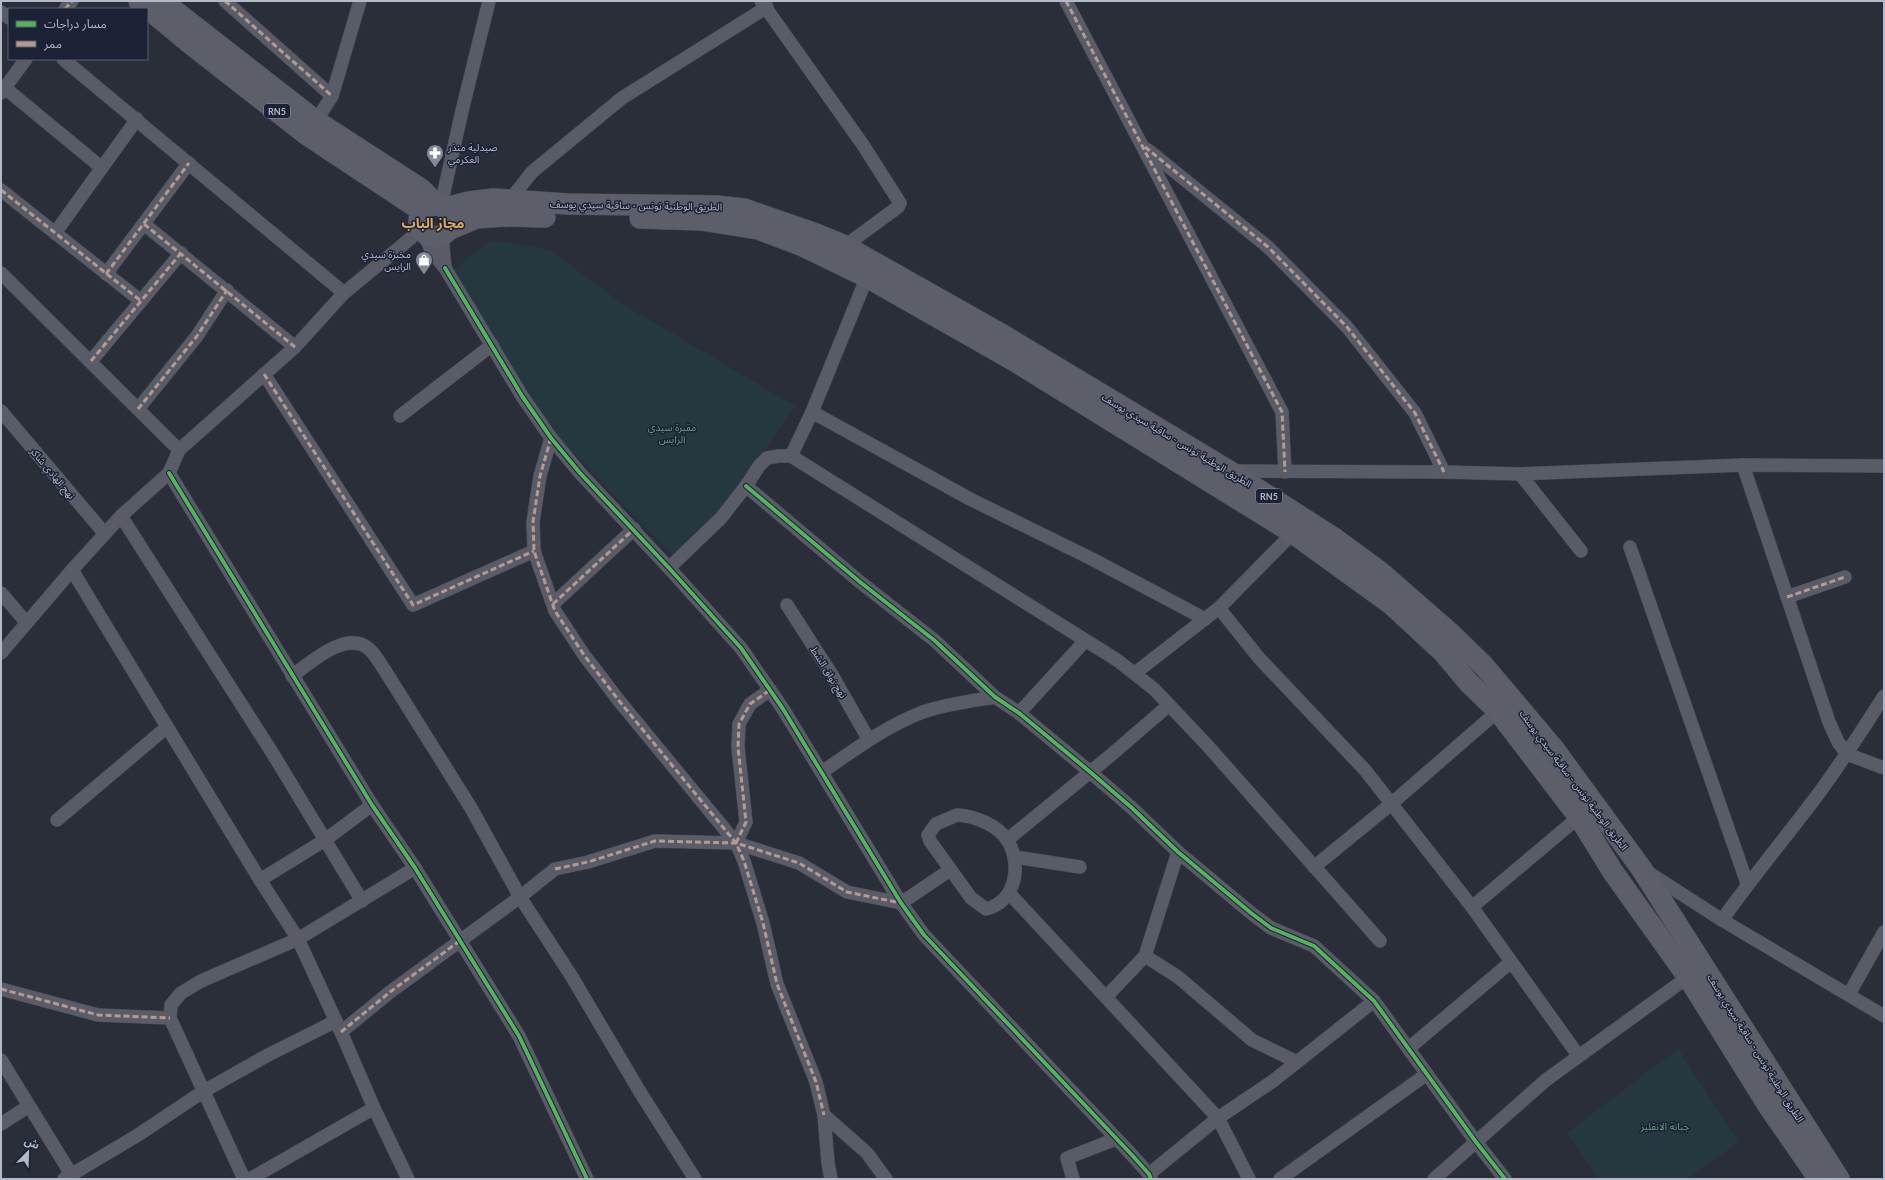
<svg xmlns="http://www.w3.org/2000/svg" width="1885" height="1180" viewBox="0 0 1885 1180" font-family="Lato,'Noto Sans Arabic',sans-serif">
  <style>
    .green { fill: #253840 }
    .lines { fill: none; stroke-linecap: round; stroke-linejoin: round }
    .street-casing { stroke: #454952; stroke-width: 14 }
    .primary-casing { stroke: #474b56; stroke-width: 22 }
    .street { stroke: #595c67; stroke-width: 13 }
    .primary { stroke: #5c5e69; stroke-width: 21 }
    .quiet { stroke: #b69a8f; stroke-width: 3; stroke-dasharray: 6 3; stroke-linecap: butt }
    .cycleway-casing { stroke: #1b2235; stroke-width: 6 }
    .cycleway { stroke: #56b35d; stroke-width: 4 }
    .labels { text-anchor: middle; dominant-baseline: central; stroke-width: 3; stroke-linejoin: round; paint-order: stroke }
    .shield { fill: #1b2235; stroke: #858b9e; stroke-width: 1 }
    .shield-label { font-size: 9px; font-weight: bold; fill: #b3b8cb }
    .poi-label { font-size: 10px; fill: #b3b8cb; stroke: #1b2235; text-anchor: start }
    .street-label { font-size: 10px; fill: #b3b8cb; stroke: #1b2235 }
    .park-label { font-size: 10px; fill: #689e7c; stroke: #1b2235 }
    .district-label { font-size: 14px; font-weight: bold; fill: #dea75b; stroke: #1b2235 }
  </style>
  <rect width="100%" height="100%" fill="#292e39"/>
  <!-- green -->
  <g class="green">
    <polygon points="490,240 550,250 621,303 795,406 721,514 674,557 553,432 452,272"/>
    <polygon points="1678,1049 1739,1142 1687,1179 1599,1179 1567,1133"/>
  </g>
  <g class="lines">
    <!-- street casing -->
    <g class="street-casing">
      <g id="street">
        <polyline points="225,1 332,96"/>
        <polyline points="761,1 863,145 900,203 898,207 845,246"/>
        <polyline points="1066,1 1282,412 1285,472"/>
        <polyline points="65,9 72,1"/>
        <polyline points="1,12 9,18"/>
        <polyline points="63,59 344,293"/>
        <polyline points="5,88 102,168"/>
        <polyline points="1,93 26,59"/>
        <polyline points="316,121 332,96 360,1"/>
        <polyline points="1148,150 1268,247 1347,327 1415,413 1444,472"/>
        <polyline points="1,190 141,301"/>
        <polyline points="510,200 532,172 622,98 767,7"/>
        <polyline points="441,205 462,111 489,1"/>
        <polyline points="144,224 295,347"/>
        <polyline points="423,232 432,252 445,268 442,236"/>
        <polyline points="55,233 137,119"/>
        <polyline points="445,268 522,396 551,438 580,473 669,568 741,648 783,709 901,903 924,935 1131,1154 1149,1174 1151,1179"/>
        <polyline points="1,273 179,450"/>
        <polyline points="106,274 189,163"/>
        <polyline points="91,361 181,253"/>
        <polyline points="264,374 413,605 534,551"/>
        <polyline points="138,409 197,336 227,290"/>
        <polyline points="1,411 105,534"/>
        <polyline points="812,412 970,499 1092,559 1205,619"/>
        <polyline points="400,416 492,345"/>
        <polyline points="551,438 540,476 533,522 534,551 555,611 584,655 620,702 736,843 744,861 763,923 777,984 816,1082 824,1115 828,1163 831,1179"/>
        <polyline points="791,456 812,412 867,277"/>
        <polyline points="1743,465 1829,722 1838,742 1847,754 1884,768"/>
        <polyline points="1232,471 1444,472 1520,474 1743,465 1884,466"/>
        <polyline points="169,473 372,805 415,868 519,1036 587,1179"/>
        <polyline points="1520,474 1581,551"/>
        <polyline points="746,486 860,582 934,640 995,697 1019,713 1089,771 1132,808 1178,852 1251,913 1271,928 1314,946 1374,1001 1476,1142 1505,1179"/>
        <polyline points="121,516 273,754 362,901"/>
        <polyline points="1630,547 1747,883"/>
        <polyline points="669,568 721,518 746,486 759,466 767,458 779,456 791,456 1117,660 1154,689 1207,745 1380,941"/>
        <polyline points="72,570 260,880 298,939 341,1032 374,1108 408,1179"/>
        <polyline points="1,593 26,622"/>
        <polyline points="1787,597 1845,577"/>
        <polyline points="553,604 634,529"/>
        <polyline points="787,605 832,675 869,740"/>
        <polyline points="1219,608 1259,658 1365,770 1472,907 1578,1055"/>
        <polyline points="1,653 72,570 121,516 169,473 179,450 295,347 344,293 411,238 421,228"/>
        <polyline points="1135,673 1219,608 1293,533"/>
        <path d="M292,676C310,663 347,629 369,649C375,654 379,662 384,669L471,808L520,897L572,977L640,1092L695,1179"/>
        <polyline points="1019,713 1085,641"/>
        <path d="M822,772C854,750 886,726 923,712C946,704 971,701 995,697"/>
        <path d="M957,815C975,816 998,825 1008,841C1022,865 1016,902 986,909L971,898L930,841L928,835L936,824Z"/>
        <polyline points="57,820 167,727"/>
        <polyline points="1007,840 1111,755 1169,705"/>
        <polyline points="736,843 746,822 738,747 739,724 750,704 770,690"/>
        <polyline points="1015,857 1080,867"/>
        <polyline points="1314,867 1391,804 1498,711"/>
        <polyline points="1646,871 1722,920 1884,1016"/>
        <polyline points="260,880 325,840 372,805"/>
        <polyline points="1009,893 1218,1118 1249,1179"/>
        <polyline points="1472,907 1579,817"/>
        <path d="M1722,920C1753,876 1787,836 1819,793C1842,762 1863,729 1884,696"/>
        <polyline points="1145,956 1178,977 1252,1040 1297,1062"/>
        <polyline points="1,989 98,1015 170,1018"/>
        <polyline points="1849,994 1884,932"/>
        <polyline points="1106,997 1145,956 1178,852"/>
        <polyline points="341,1032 390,992 520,897 555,869 588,862 655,841 736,843 799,863 847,892 901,903 950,870"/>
        <polyline points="1409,1048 1511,962"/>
        <polyline points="1,1060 71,1174"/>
        <polyline points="824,1115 867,1153 886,1179"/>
        <polyline points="1,1124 29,1106"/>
        <polyline points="1149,1174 1218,1118 1273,1081 1374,1001"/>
        <polyline points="64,1179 138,1135 204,1091 268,1055 336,1021"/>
        <polyline points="244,1179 170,1018 171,1005 181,993 201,981 298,939 415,868"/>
        <polyline points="250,1179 374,1108"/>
        <polyline points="1073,1179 1067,1158 1116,1139"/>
        <polyline points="1280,1179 1427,1074"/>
        <polyline points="1434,1179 1546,1080 1688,977"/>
      </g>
    </g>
    <!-- primary casing -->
    <g class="primary-casing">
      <g id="primary">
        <polyline points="139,1 187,41 306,134 422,211"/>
        <polyline points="162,1 316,121 421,189 436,204"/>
        <circle cx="435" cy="221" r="16"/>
        <polyline points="446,208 469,202 493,199 568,204 716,206 744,209 816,234 845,246 1001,334 1229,471 1334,538 1379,571 1449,632 1484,666 1554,749 1641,868 1839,1179"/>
        <polyline points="640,218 701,220 758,229 803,246 867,277 1013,360 1293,533 1391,604 1443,652 1469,683 1498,711 1579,817 1613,872 1688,977 1769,1107 1819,1179"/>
        <polyline points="450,229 476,218 504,216 545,217"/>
      </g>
    </g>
    <!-- street -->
    <use href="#street" class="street"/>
    <!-- primary -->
    <use href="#primary" class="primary"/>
    <!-- quiet -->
    <g class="quiet">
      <polyline points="225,1 332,96"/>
      <polyline points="1066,1 1282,412 1285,472"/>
      <polyline points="65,9 72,1"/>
      <polyline points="1145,147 1268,247 1347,327 1415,413 1444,472"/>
      <polyline points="1,190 141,301"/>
      <polyline points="144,224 295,347"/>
      <polyline points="106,274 189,163"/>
      <polyline points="91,361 181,253"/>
      <polyline points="264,374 413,605 534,551"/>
      <polyline points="138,409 197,336 227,290"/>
      <polyline points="551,438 540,476 533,522 534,551 555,611 584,655 620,702 736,843 744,861 763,923 777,984 816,1082 824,1115"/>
      <polyline points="1787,597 1845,577"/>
      <polyline points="553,604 634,529"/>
      <polyline points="736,843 746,822 738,747 739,724 750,704 770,690"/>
      <polyline points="555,869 588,862 655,841 736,843 799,863 847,892 901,903"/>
      <polyline points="1,989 98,1015 170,1018"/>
      <polyline points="341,1032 390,992 461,940"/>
    </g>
    <!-- cycleway casing -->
    <g class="cycleway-casing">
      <g id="cycleway">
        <polyline points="445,268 522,396 551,438 580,473 669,568 741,648 783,709 901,903 924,935 1131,1154 1149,1174 1151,1179"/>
        <polyline points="169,473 372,805 415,868 519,1036 587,1179"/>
        <polyline points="746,486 860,582 934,640 995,697 1019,713 1089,771 1132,808 1178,852 1251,913 1271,928 1314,946 1374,1001 1476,1142 1505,1179"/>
      </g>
    </g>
    <!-- cycleway -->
    <use href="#cycleway" class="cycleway"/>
  </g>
  <!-- icons -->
  <defs>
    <g id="pharmacy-pin" transform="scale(0.9)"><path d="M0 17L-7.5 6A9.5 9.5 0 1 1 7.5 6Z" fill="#838898" stroke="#1b2235"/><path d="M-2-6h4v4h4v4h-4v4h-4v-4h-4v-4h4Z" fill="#fff"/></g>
    <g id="shop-pin" transform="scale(0.9)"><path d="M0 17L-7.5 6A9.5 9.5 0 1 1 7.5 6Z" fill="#838898" stroke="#1b2235"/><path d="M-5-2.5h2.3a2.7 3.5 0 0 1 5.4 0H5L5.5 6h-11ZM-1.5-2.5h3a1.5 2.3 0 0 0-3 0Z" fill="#fff"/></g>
  </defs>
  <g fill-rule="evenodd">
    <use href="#pharmacy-pin" x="435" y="153"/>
    <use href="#shop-pin" x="424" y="260"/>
  </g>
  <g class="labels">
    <!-- shield labels -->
    <g class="shield">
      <rect x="264" y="104" width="26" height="14" rx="3"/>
      <rect x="1256" y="489" width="26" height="14" rx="3"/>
    </g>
    <g class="shield-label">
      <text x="277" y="111">RN5</text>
      <text x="1269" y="496">RN5</text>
    </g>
    <!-- poi labels -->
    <g class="poi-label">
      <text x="448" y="147">صيدلية منذر<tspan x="448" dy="12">العكرمي</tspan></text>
      <text x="411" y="254" text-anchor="end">مخبزة سيدي<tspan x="411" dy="12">الرايس</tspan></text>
    </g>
    <!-- street labels -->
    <g class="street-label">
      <text transform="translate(636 205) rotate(1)">الطريق الوطنية تونس - ساقية سيدي يوسف</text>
      <text transform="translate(1177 440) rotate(31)">الطريق الوطنية تونس - ساقية سيدي يوسف</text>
      <text transform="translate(53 473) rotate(50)">نهج الهادي شاكر</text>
      <text transform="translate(829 672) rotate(58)">نهج نواق الشط</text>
      <text transform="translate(1574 780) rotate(53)">الطريق الوطنية تونس - ساقية سيدي يوسف</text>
      <text transform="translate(1756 1048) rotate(58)">الطريق الوطنية تونس - ساقية سيدي يوسف</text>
    </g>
    <!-- park labels -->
    <g class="park-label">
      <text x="672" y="427">مقبرة سيدي<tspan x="672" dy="12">الرايس</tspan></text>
      <text x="1665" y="1126">جبانة الانقليز</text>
    </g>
    <!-- district labels -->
    <g class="district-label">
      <text x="433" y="222">مجاز الباب</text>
    </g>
  </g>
  <!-- border -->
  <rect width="1885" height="1180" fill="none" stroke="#b3b8cb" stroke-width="4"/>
  <!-- legend -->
  <rect x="8" y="8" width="140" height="52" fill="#1b2235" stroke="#585e71"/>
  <rect x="16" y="21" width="20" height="6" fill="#56b35d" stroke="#585e71"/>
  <text x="44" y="28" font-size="12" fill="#b3b8cb">مسار دراجات</text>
  <rect x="16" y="41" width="20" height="6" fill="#b69a8f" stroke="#585e71"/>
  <text x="44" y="48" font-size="12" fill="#b3b8cb">ممر</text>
  <!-- north arrow -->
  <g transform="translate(28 1152) rotate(23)" stroke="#1b2235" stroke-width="3" paint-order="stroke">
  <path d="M0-3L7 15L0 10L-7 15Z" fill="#b3b8cb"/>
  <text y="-6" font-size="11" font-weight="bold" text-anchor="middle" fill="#b3b8cb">ش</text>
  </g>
</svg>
